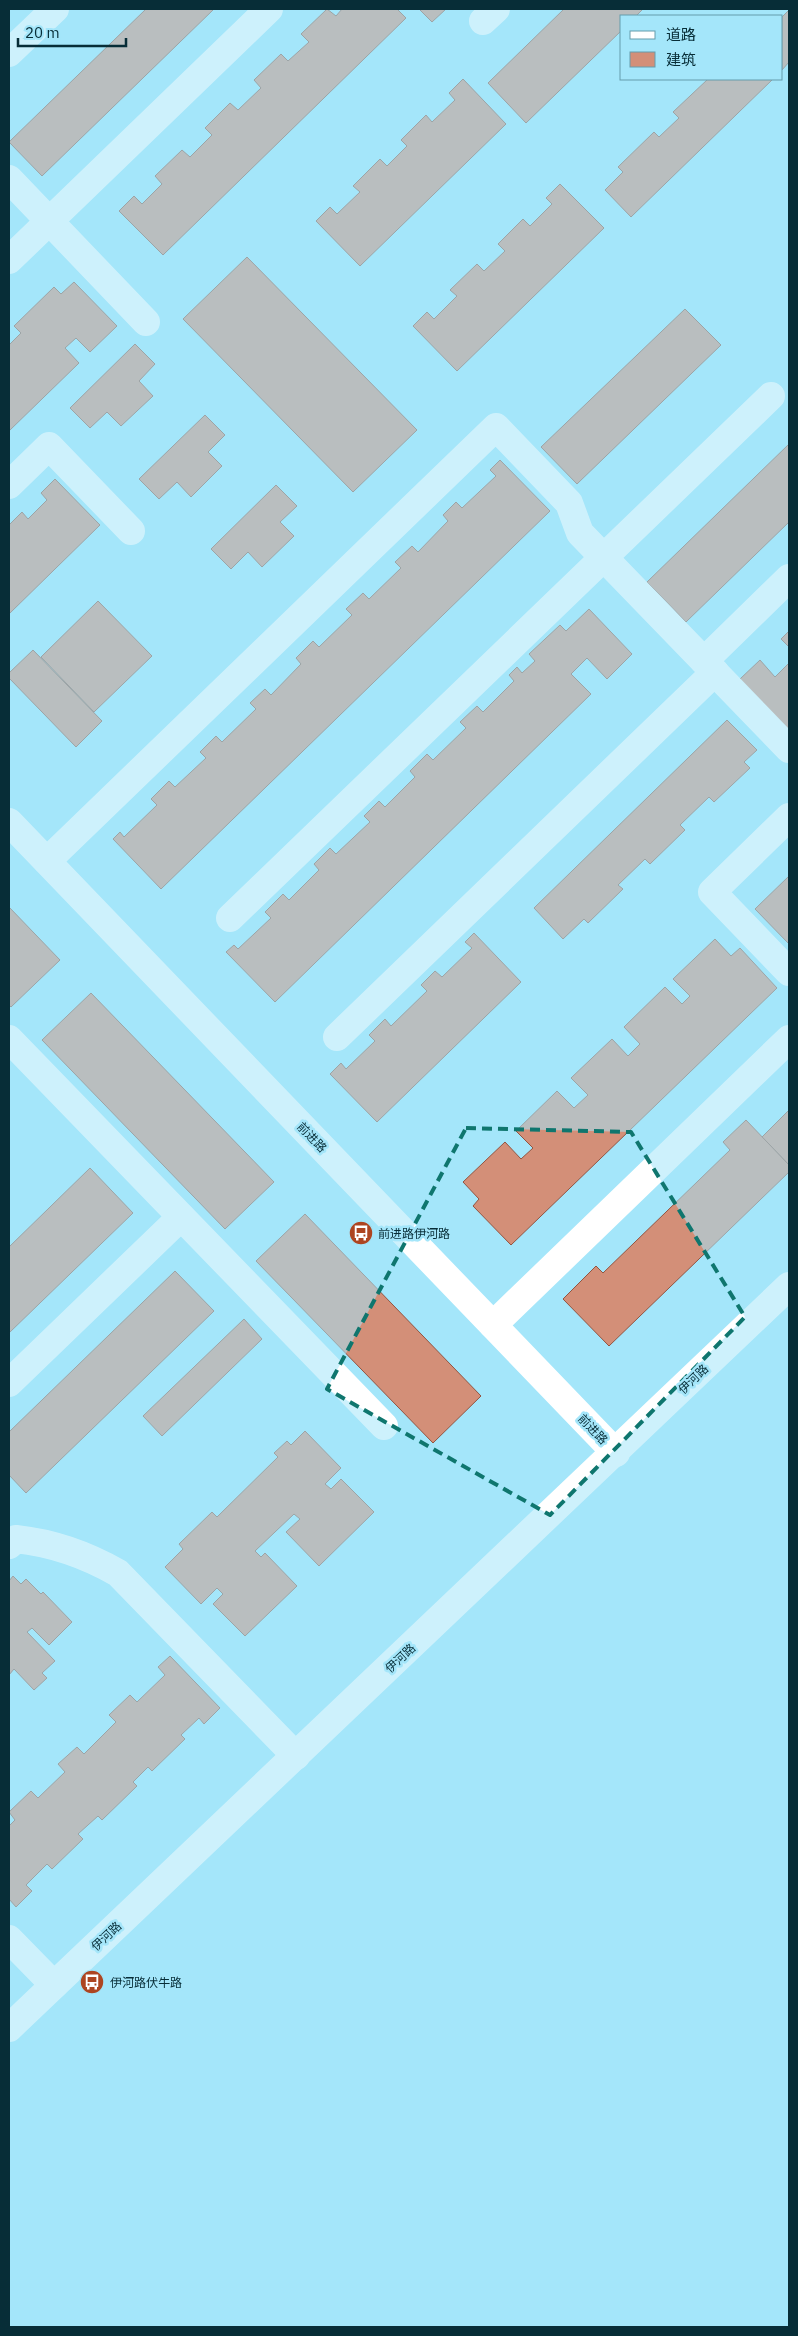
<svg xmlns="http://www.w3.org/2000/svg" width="798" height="2336" viewBox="0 0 798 2336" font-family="'IBM Plex Sans','Noto Sans SC',sans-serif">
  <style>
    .building { fill: #d38f78; stroke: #935440 }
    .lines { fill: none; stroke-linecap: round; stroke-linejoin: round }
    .minor { stroke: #fff; stroke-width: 28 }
    .marked { fill: none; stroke: #0f766e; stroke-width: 4; stroke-dasharray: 10 6; stroke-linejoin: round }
    .labels { text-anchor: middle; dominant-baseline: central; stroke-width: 5; stroke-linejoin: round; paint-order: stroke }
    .street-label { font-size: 12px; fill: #072d37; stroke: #a4e6fa }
    .poi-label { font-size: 12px; fill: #072d37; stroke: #a4e6fa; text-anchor: start }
  </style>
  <rect width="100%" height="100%" fill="#a4e6fa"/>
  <!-- building -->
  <g class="building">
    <polygon points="146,9 214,9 42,176 9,142"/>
    <polygon points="327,9 336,16 342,9 397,9 406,18 163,255 119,211 134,196 142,204 162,184 155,176 182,150 190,157 212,135 205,128 230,103 238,110 261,88 254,80 281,54 288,61 309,42 301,34"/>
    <polygon points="419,9 446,9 432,22"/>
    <polygon points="564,9 643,9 636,16 622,16 622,30 526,123 488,83"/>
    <polygon points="789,10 789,62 782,70 782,17"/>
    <polygon points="463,79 506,124 360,266 316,221 330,207 337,214 360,192 353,186 380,159 387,166 407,146 401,140 426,115 432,122 455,100 449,93"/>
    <polygon points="708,79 773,79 631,217 605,190 623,172 618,167 654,132 659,137 679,118 673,112"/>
    <polygon points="560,184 604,228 457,371 413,326 427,312 434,319 457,296 450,290 477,264 484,271 505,251 498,244 523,219 530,226 552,204 546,198"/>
    <polygon points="247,257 417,430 353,492 183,319"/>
    <polygon points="74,282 117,326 90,352 76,338 65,348 79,363 9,431 9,345 21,333 14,326 54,287 61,294"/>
    <polygon points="685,309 721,345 577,484 541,447"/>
    <polygon points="135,344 155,364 139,381 153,396 121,426 107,412 90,428 70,408"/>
    <polygon points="205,415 225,435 208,452 222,466 191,497 177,482 159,499 139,479"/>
    <polygon points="789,444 789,522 686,622 647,582"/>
    <polygon points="500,460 550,511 161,889 113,839 120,832 124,837 157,805 151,799 169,781 175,787 206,758 200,752 216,736 222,742 256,709 250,703 265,689 271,695 301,664 296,658 313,641 319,647 352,615 346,609 363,593 369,599 401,568 395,562 412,546 418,552 448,521 443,515 456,502 462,508 496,476 490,470"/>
    <polygon points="55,479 100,525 9,614 9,525 22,512 28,519 47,500 41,493"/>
    <polygon points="276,485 297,506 280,522 294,536 262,567 248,552 231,569 211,549"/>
    <polygon points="98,601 152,656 94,712 41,657"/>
    <polygon points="589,609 632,654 607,679 587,658 571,674 591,694 275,1002 226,952 234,945 238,949 271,918 265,912 283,894 289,900 319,870 314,864 330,848 336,854 370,822 364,816 379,801 385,807 415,777 410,771 427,754 433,760 466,728 460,722 477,706 483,712 514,681 509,675 517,667 522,673 535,661 529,654 560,625 566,631"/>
    <polygon points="789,631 789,647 781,639"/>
    <polygon points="33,650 102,721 76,747 9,678 9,673"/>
    <polygon points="760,660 775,677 789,663 789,730 740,679"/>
    <polygon points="727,720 757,750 744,762 750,768 714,802 709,797 680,825 685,830 650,864 645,859 618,885 623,889 588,923 584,919 563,939 534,908"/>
    <polygon points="789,876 789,944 755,909"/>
    <polygon points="9,907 60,960 11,1007 9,1005"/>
    <polygon points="474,933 521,982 377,1122 330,1074 341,1063 346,1069 375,1041 369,1035 385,1019 391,1026 427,991 421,985 435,971 442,977 472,948 465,942"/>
    <polygon points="715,939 731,956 740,948 777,988 511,1245 473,1206 479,1199 463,1182 505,1142 521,1159 533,1148 516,1131 557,1091 574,1108 588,1095 571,1078 612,1039 628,1056 640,1044 624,1027 665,987 682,1004 690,996 673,979"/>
    <polygon points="91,993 274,1182 225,1229 42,1040"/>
    <polygon points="789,1110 789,1165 762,1137"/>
    <polygon points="746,1120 789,1165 789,1172 609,1346 563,1299 596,1266 603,1273 730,1150 723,1142"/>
    <polygon points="90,1168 133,1213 9,1333 9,1247"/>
    <polygon points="305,1214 481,1396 433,1443 256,1261"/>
    <polygon points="175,1271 214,1311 26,1493 9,1475 9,1432"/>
    <polygon points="244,1319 262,1339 162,1436 143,1416"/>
    <polygon points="305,1431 341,1468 325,1484 331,1489 341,1479 374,1512 319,1566 286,1532 300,1519 294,1514 255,1551 261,1557 265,1553 297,1586 245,1636 213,1604 223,1594 217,1588 201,1604 165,1567 183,1549 179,1544 212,1512 217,1517 278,1457 274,1453 287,1441 291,1445"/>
    <polygon points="13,1576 21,1584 26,1579 41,1594 43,1592 72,1622 49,1645 32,1628 27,1632 55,1661 42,1673 47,1678 34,1690 14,1669 9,1675 9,1581"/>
    <polygon points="170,1656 220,1708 204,1724 199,1718 181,1735 185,1739 152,1771 148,1767 133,1782 137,1786 102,1820 98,1816 78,1834 83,1839 52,1869 47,1864 26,1885 32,1891 16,1907 9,1899 9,1826 15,1820 9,1812 31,1791 38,1798 65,1772 58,1764 77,1747 84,1754 116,1722 109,1715 130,1695 137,1702 165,1675 158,1667"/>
  </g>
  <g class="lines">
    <!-- minor -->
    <g class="minor">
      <polyline points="483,21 496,9"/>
      <polyline points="9,53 55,9"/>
      <polyline points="9,179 146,322"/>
      <polyline points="9,260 269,9"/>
      <polyline points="9,485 49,446 131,531"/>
      <polyline points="704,661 789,578"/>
      <polyline points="789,817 712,892 789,972"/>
      <polyline points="9,822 616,1453"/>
      <polyline points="47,861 496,427 569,503 580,533 789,749"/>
      <polyline points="230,918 771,396"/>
      <polyline points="337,1037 715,672"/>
      <polyline points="9,1039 384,1426"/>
      <polyline points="493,1325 789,1039"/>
      <polyline points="9,1383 181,1217"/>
      <path d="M9,1545L16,1539C53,1543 85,1554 118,1573L296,1756"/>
      <polyline points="9,1939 54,1985"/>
      <polyline points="9,2028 789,1286"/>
    </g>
  </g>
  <!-- marked area -->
  <path d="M0 0H798V2336H0ZM466,1128L631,1132L745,1317L550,1515L327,1389Z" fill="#a4e6fa" fill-opacity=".55" fill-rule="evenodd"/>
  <path class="marked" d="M466,1128L631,1132L745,1317L550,1515L327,1389Z"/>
  <!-- icons -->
  <defs>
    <g id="bus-disc" transform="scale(1.25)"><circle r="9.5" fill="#ad4521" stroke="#a4e6fa"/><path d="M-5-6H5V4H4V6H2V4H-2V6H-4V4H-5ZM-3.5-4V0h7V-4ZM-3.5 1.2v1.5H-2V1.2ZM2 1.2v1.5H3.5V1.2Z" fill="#fff"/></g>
  </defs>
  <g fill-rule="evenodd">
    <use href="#bus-disc" x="361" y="1233"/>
    <use href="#bus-disc" x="92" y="1982"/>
  </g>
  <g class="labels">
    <!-- street labels -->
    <g class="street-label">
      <text transform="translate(312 1137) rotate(46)">前进路</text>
      <text transform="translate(693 1379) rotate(-44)">伊河路</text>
      <text transform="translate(593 1429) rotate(46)">前进路</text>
      <text transform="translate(400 1658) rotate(-43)">伊河路</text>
      <text transform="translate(106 1936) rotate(-43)">伊河路</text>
    </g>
    <!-- poi labels -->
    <g class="poi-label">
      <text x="378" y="1233">前进路伊河路</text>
      <text x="110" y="1982">伊河路伏牛路</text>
    </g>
  </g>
  <!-- border -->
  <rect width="798" height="2336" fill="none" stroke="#072d37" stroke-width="20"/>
  <!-- legend -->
  <rect x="620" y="15" width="162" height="65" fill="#a4e6fa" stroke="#659cac"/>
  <rect x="630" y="31" width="25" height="8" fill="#ffffff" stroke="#659cac"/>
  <text x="666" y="40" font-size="15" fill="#072d37">道路</text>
  <rect x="630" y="52" width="25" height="15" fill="#d38f78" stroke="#659cac"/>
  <text x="666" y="65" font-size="15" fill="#072d37">建筑</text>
  <!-- scale -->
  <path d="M18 38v8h108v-8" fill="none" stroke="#072d37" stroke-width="2.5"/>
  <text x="25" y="38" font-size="15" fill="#072d37" stroke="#a4e6fa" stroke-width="4" paint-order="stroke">20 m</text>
</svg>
